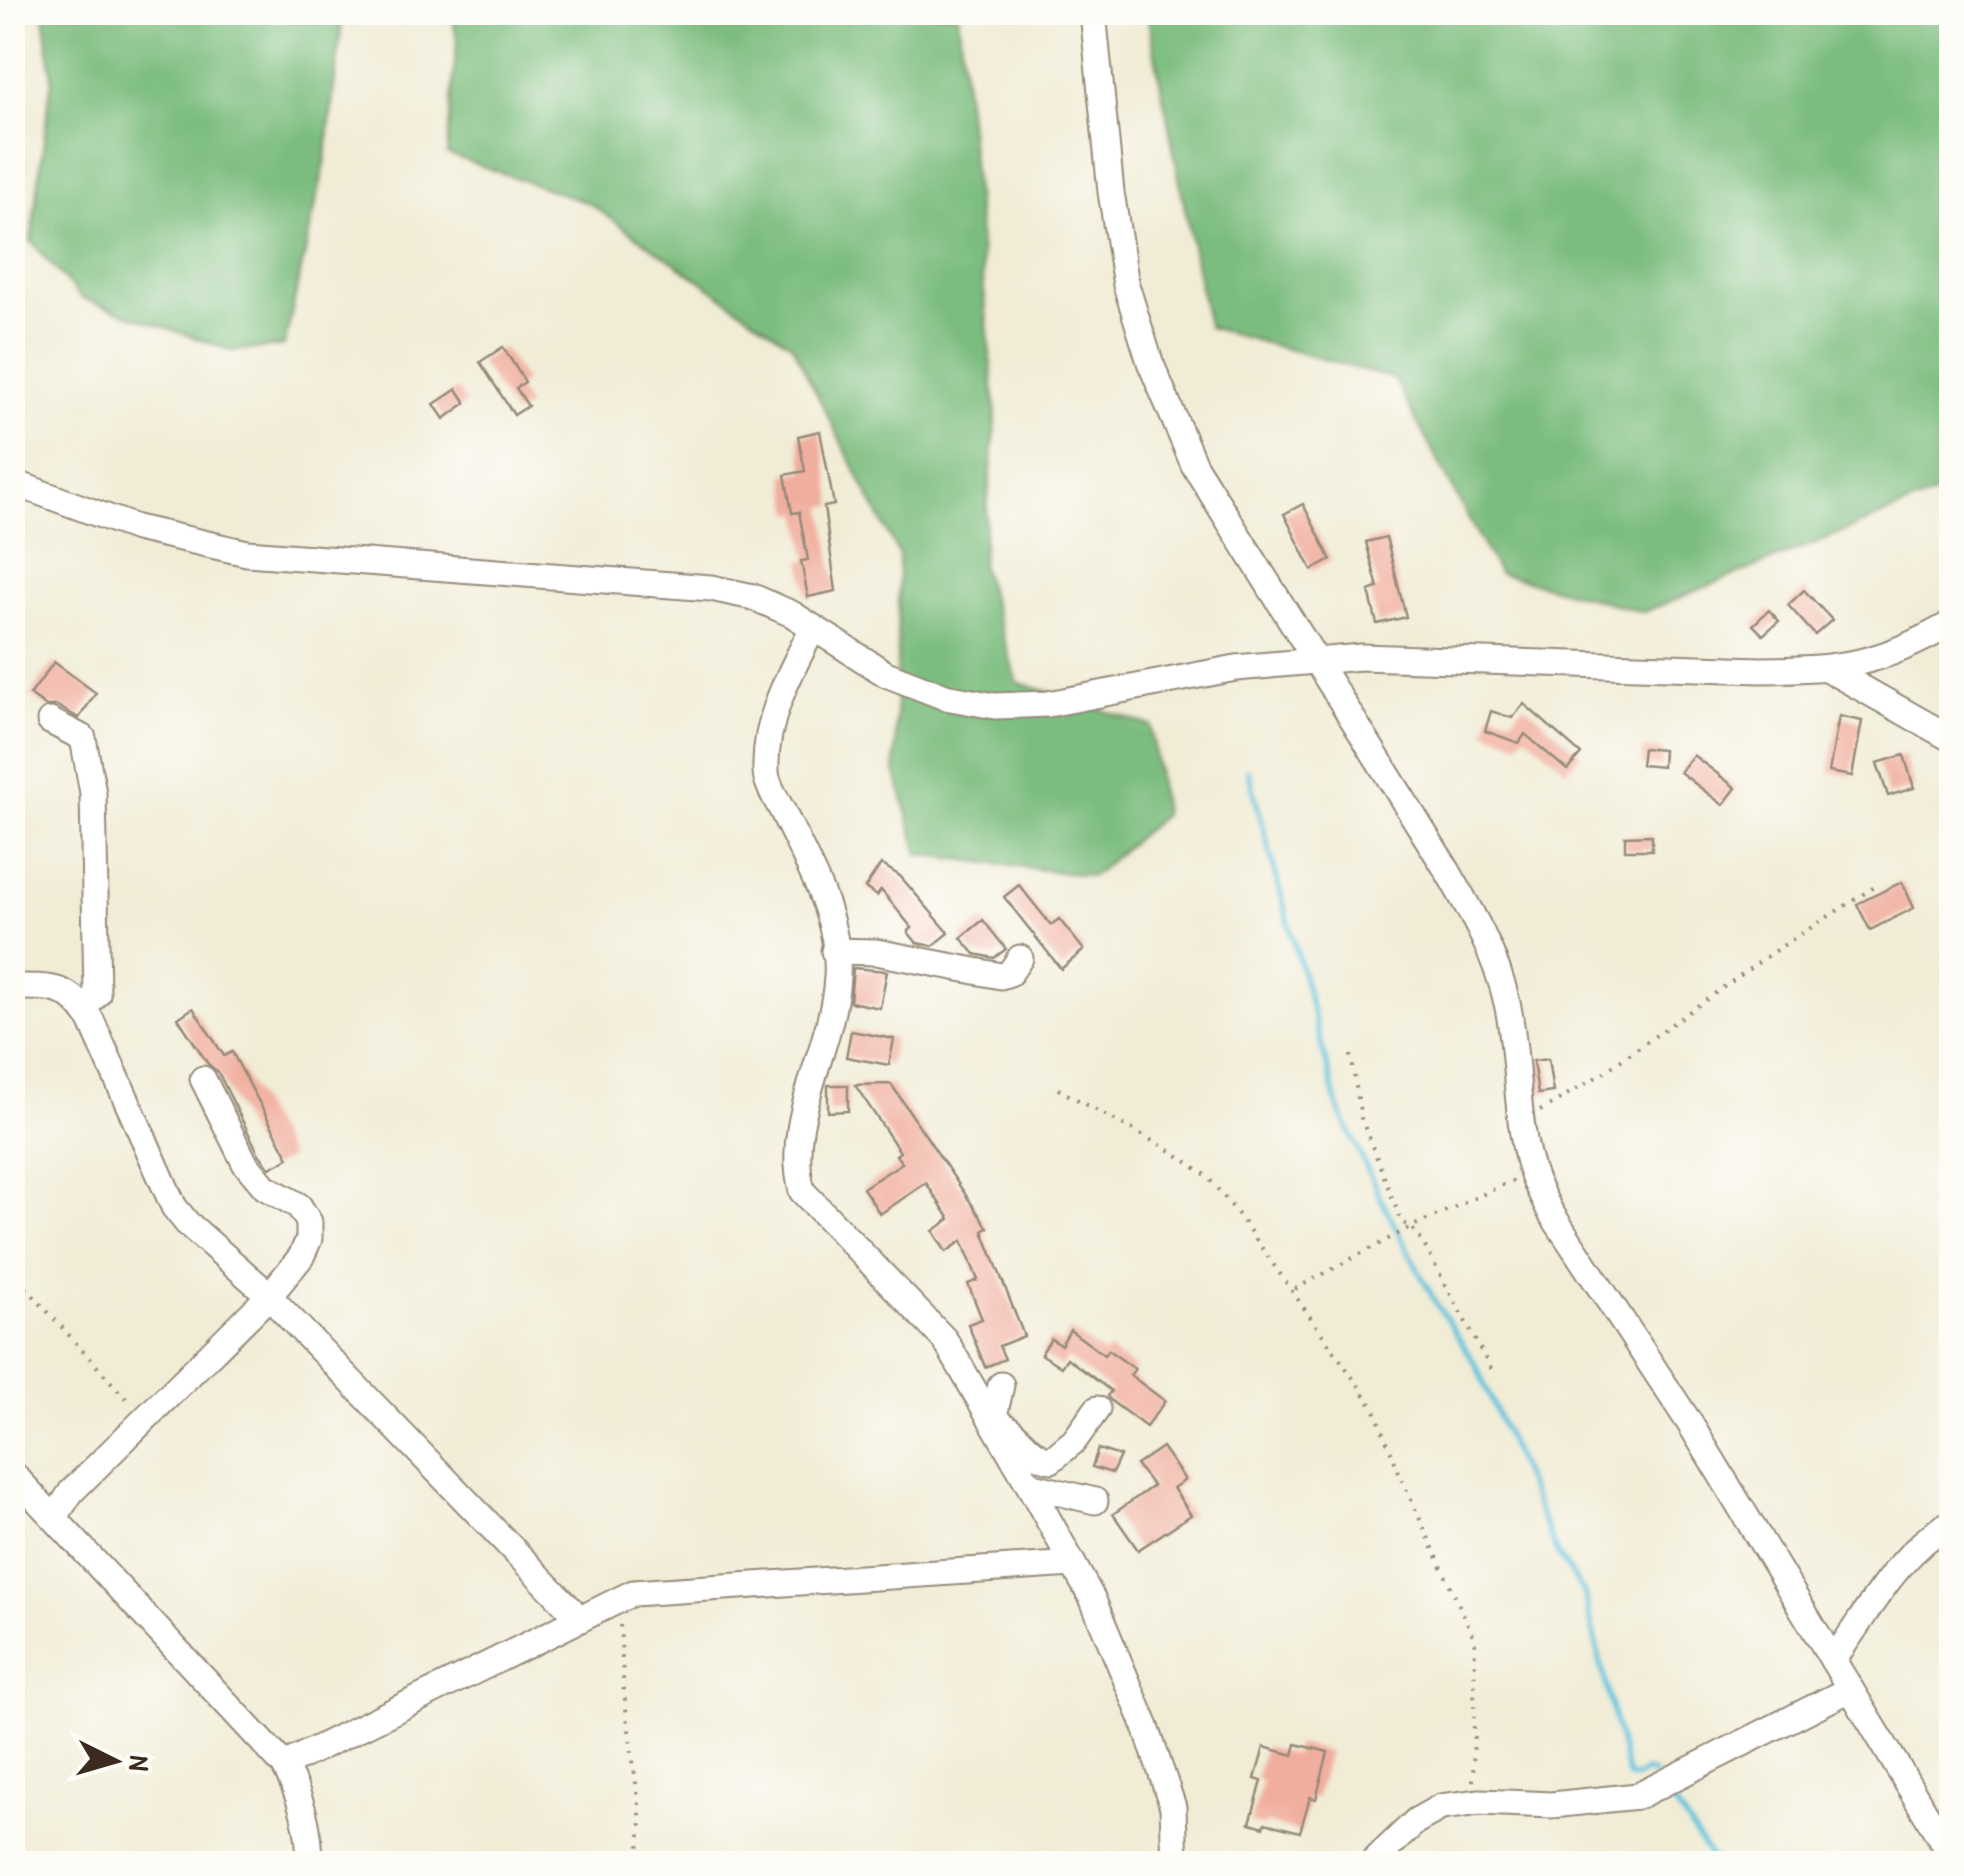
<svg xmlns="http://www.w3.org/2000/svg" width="1964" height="1876" viewBox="0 0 1964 1876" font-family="'Patrick Hand',sans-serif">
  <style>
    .forest { fill: #7cbd7f; stroke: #5c744e; stroke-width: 2.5 }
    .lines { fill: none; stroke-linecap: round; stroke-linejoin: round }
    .stream { stroke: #5fc2dd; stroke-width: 5 }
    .building { fill: #f1ae9f }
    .minor-casing { stroke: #968b7a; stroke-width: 29 }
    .path { stroke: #968b7a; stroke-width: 4; stroke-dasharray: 2.5 8; stroke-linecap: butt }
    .minor { stroke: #fff; stroke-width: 25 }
  </style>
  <rect width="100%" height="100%" fill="#fdfcf7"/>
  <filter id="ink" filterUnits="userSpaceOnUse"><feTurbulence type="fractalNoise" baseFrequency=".01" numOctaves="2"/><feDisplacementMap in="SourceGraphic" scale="20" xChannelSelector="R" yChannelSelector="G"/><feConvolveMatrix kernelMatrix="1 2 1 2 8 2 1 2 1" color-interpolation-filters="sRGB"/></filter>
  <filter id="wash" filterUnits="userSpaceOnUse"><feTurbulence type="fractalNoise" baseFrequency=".0048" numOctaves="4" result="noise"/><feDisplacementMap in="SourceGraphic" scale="40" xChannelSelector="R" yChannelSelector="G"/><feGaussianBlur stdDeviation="2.25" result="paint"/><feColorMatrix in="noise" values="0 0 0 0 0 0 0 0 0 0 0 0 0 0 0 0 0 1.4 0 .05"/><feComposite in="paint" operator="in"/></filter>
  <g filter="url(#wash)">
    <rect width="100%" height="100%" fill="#f1ecd6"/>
    <!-- forest -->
    <g class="forest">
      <polygon points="44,13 343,13 325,163 284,346 233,351 81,298 31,241 52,78"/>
      <polygon points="452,13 958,13 996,419 981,566 1017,682 1151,726 1163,815 1092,876 919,854 895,770 899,555 792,345 589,203 447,154 457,40"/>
      <polygon points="1147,13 1931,13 1952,31 1951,488 1644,612 1498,573 1394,379 1208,327"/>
    </g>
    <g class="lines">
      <!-- stream -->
      <g class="stream">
        <polyline points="1248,770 1338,1107 1382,1201 1434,1300 1476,1365 1556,1551 1584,1593 1628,1777 1636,1778 1647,1771 1655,1775"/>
        <polyline points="1672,1800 1715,1864"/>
      </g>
    </g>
    <g id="blocks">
      <!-- building -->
      <g class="building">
        <polygon points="503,347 525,382 516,388 528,406 514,415 480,362"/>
        <polygon points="457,389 466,403 444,419 434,404"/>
        <polygon points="820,431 834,505 824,507 836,591 808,597 801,561 808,560 799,512 792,513 785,475 805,471 798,436"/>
        <polygon points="1303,504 1331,560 1312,570 1284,514"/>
        <polygon points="1386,537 1406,617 1377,624 1369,591 1378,588 1366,542"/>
        <polygon points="1804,590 1832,620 1815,635 1788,605"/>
        <polygon points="1769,610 1779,621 1763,635 1753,625"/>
        <polygon points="54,662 96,693 79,718 57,706 45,706 30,695"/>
        <polygon points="1524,704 1581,754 1567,770 1525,734 1519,743 1485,731 1491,711 1512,718"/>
        <polygon points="1839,716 1862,721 1852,776 1829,772"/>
        <polygon points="1643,748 1663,750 1662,767 1641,765"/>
        <polygon points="1693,755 1736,788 1723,805 1680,772"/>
        <polygon points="1904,755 1914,788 1888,796 1877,763"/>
        <polygon points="1652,835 1652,850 1625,850 1625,836"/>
        <polygon points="881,864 900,876 949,933 933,946 917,943 908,932 912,928 881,890 877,896 865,888"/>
        <polygon points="1902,882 1914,908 1870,930 1857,904"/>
        <polygon points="1019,885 1051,925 1059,919 1084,950 1061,969 1004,897"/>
        <polygon points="983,920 1006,949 994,958 975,954 961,938"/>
        <polygon points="853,968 887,971 880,1008 850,1002"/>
        <polygon points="193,1008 224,1056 232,1052 289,1158 270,1168 259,1154 218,1072 208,1064 178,1018"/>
        <polygon points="851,1031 894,1039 889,1065 846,1057"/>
        <polygon points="1548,1059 1553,1092 1538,1094 1533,1061"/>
        <polygon points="891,1084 988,1228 983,1231 1024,1336 999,1346 1005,1359 985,1367 968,1324 982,1319 968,1284 978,1280 962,1241 946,1252 933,1231 950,1219 926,1183 880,1214 863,1188 902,1163 896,1155 900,1152 855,1085"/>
        <polygon points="828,1085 848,1085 848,1111 828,1112"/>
        <polygon points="1070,1330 1104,1355 1108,1350 1135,1369 1130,1375 1165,1401 1146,1427 1111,1401 1107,1396 1111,1391 1067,1358 1061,1367 1041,1354 1051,1339 1061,1345"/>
        <polygon points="1162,1447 1185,1480 1173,1488 1191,1515 1138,1550 1113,1514 1153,1486 1136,1465"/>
        <polygon points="1098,1449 1120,1456 1112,1473 1092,1467"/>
        <polygon points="1296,1744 1328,1752 1316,1799 1310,1797 1300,1832 1265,1823 1264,1827 1250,1823 1262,1781 1255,1779 1264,1747 1293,1755"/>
      </g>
    </g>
  </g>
  <g filter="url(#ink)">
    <use href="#blocks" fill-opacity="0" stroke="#968b7a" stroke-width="2.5"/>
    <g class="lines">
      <!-- minor casing -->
      <g class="minor-casing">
        <g id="minor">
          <path d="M1093,12L1111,192L1126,285L1150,362L1194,465L1447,870C1471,912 1496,954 1507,1003C1520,1059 1514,1123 1534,1178C1539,1190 1545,1201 1551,1213L1689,1422L1952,1857"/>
          <path d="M12,482L136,528L247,553L711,588L753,597L792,614L886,674L945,697L995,706L1048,704L1236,668L1361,657L1761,670C1842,669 1880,665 1952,623"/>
          <path d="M813,628C790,673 764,719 766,771C766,784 777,800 783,812C807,863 841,918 837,977C833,1049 783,1120 802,1191L945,1340L1029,1485L1093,1600L1146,1727L1173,1807L1175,1864"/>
          <polyline points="1828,669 1952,739"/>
          <polyline points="50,721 83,738 93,793 97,994 84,1008"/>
          <polyline points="834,951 876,952 1001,976 1010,973 1020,958"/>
          <path d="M12,987C52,987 69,985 91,1020L174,1207L187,1223L262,1289L580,1619"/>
          <path d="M1001,1385L993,1421C1018,1427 1026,1456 1051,1460L1074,1441L1097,1409"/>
          <path d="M12,1473L284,1765C301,1797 310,1827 310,1864"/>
          <polyline points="1029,1485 1095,1501"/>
          <polyline points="55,1517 71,1492 269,1296 301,1257 309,1239 309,1222 299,1206 265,1187 245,1163 203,1079"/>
          <path d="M1833,1660C1868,1612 1898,1552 1952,1522"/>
          <polyline points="284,1765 633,1593 1073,1564"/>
          <polyline points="1371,1864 1416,1821 1441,1807 1480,1802 1552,1805 1638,1796 1850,1689"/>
        </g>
      </g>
      <!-- path -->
      <g class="path">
        <polyline points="1351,1055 1361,1118 1402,1222 1411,1227 1423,1243 1492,1371"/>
        <polyline points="1058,1089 1173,1152 1206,1175 1238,1214 1374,1408 1402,1480 1475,1640 1473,1783"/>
        <polyline points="1540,1111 1600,1075 1776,950 1879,884"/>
        <polyline points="12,1272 129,1402"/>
        <polyline points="1295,1289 1411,1227 1514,1180"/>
        <polyline points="620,1625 624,1693 641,1821 639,1851"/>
      </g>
      <!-- minor -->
      <use href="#minor" class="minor"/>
    </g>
  </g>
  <!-- margin -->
  <rect width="1964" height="1876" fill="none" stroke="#fdfcf7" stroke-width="50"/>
  <!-- north arrow -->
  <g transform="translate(115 1761) rotate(95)" stroke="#fdfcf7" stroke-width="8" paint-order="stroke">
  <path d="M0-8L18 38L0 25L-18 38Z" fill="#3b2a1e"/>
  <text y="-15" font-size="28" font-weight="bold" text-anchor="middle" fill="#3b2a1e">N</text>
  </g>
</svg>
